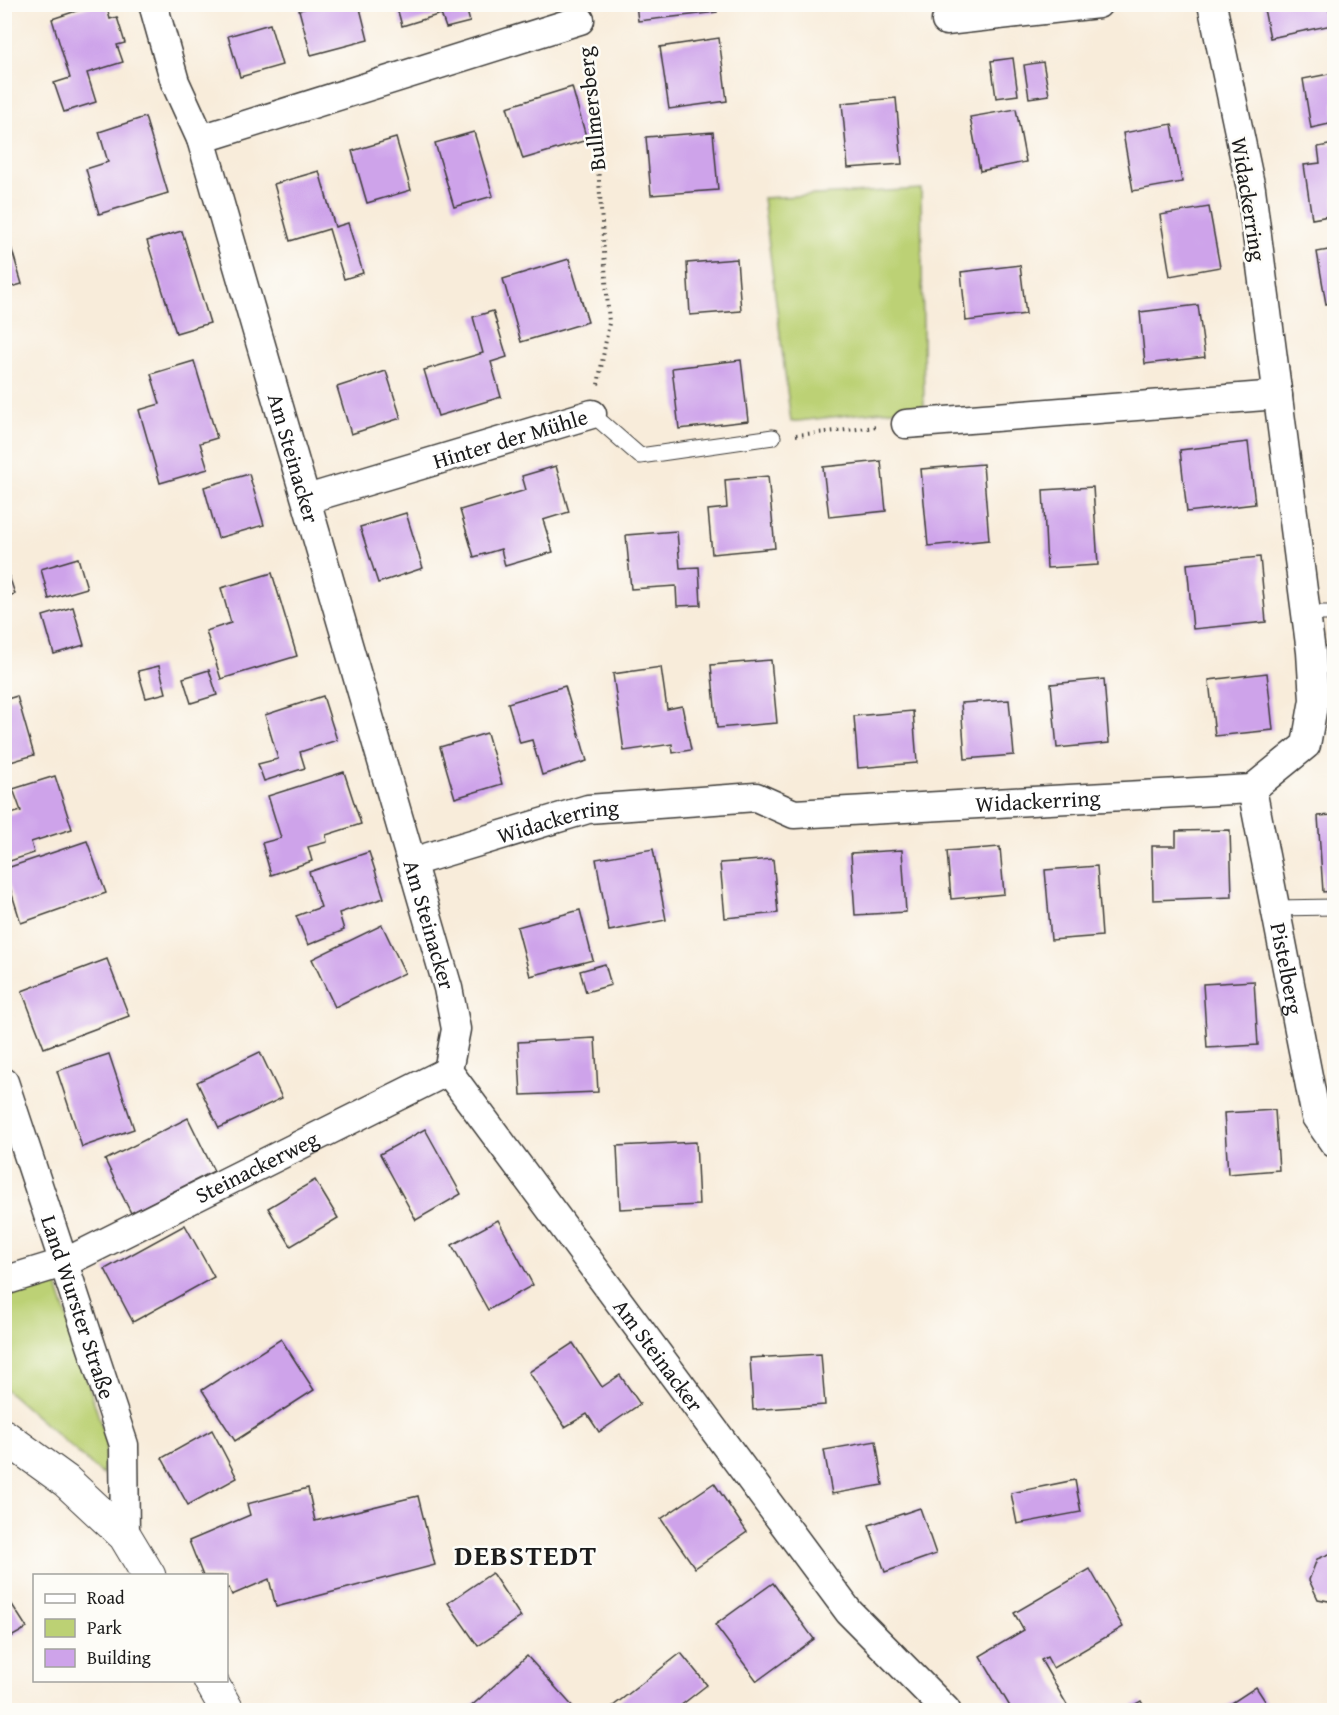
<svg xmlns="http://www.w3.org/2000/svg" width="1339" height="1715" viewBox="0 0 1339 1715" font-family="'Gentium Book Plus',serif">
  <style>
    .green { fill: #bcd174; stroke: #6c7648; stroke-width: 1.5 }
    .building { fill: #cea3ea }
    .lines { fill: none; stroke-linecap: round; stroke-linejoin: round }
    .service-casing { stroke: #3d3b38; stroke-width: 17 }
    .minor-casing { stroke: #3d3b38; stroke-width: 31 }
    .secondary-casing { stroke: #3d3b38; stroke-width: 35 }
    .path { stroke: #3d3b38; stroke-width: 4; stroke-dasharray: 1.5 4.5; stroke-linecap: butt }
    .service { stroke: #fff; stroke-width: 15 }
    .minor { stroke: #fff; stroke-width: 28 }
    .secondary { stroke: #fff; stroke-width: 33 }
    .labels { text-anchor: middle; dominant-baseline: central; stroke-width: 5; stroke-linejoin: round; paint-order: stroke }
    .street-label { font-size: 22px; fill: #1c1c1c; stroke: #fdfcf7 }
    .district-label { font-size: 28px; font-weight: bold; letter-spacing: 1.5px; fill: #1c1c1c; stroke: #fdfcf7 }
  </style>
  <rect width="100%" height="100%" fill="#fdfcf7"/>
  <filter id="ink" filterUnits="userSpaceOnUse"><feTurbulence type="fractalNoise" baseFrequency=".0167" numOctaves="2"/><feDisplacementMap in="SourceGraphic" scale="12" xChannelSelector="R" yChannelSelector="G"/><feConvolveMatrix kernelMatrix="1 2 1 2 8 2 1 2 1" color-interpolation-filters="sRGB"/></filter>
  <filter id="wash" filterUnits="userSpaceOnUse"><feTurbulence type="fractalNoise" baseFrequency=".008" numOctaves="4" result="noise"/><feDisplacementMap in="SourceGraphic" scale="24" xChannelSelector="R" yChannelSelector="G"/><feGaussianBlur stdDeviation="1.35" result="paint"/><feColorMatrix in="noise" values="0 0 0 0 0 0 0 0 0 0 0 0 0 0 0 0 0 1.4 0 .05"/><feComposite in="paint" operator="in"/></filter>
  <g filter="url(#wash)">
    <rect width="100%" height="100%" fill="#f8ecda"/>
    <!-- green -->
    <g class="green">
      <polygon points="921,189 924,406 791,422 763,198"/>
      <polygon points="56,1282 107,1443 103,1475 5,1389 4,1297"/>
    </g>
    <g id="blocks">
      <!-- building -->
      <g class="building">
        <polygon points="97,4 106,4 110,19 117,17 125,43 117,45 123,62 87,73 96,102 64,112 54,83 70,78 52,19"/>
        <polygon points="322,4 359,4 368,40 311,55 299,10"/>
        <polygon points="396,4 465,4 470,22 446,28 441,14 402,26"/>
        <polygon points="469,4 499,4 500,5 471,12"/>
        <polygon points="636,4 716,4 717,12 638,21"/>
        <polygon points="1263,4 1328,4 1332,25 1270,38"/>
        <polygon points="270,24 282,65 240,77 228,36"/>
        <polygon points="719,38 727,101 669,109 660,47"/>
        <polygon points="1013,58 1018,95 996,98 991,61"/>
        <polygon points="1043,62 1049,95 1029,98 1024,65"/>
        <polygon points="1334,73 1334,123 1311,128 1303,79"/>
        <polygon points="572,87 587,140 523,159 507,107"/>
        <polygon points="896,98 902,164 848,168 842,103"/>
        <polygon points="1016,109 1026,162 980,171 970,117"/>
        <polygon points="145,117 168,193 99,214 86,169 108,162 99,132"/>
        <polygon points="1172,124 1182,182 1133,191 1123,133"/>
        <polygon points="474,132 493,196 454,207 435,143"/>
        <polygon points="713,132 718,190 651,195 646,137"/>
        <polygon points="396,138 411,190 367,203 352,151"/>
        <polygon points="1334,144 1334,215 1312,219 1304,165 1320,163 1318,147"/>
        <polygon points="319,171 335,227 348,223 363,273 344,279 329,229 290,241 274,184"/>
        <polygon points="1209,207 1220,267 1170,276 1160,215"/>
        <polygon points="182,231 210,323 176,333 147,241"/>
        <polygon points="9,240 22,284 4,289 4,242"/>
        <polygon points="1334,249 1334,302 1326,304 1317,252"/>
        <polygon points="569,259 588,322 521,342 503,279"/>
        <polygon points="737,259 741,311 690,315 687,263"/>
        <polygon points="1020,265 1026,314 966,321 961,272"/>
        <polygon points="1198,305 1205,357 1145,364 1140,312"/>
        <polygon points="493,311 507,357 491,362 501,397 438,416 424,370 483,353 473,317"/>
        <polygon points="741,360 748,421 679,429 672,368"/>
        <polygon points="194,361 217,438 200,443 208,469 160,483 139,410 160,404 151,374"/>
        <polygon points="386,371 401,418 351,434 337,387"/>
        <polygon points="1248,442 1255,504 1187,512 1180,450"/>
        <polygon points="881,461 886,511 829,517 823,467"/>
        <polygon points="983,464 989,540 928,546 921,469"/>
        <polygon points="556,466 569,512 543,520 553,552 505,566 501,549 474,557 460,510 526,490 522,476"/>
        <polygon points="249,474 264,525 218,538 204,487"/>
        <polygon points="768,476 775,548 712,554 708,510 727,508 725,480"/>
        <polygon points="1093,487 1098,565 1047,568 1043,490"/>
        <polygon points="406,513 423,568 378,583 360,527"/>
        <polygon points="677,531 680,568 699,567 701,605 677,606 676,586 631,589 626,535"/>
        <polygon points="1260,557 1266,622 1193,629 1187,564"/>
        <polygon points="78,558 87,588 49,599 41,569"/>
        <polygon points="4,560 15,594 4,597"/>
        <polygon points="272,573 297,656 221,679 206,631 231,623 221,588"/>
        <polygon points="73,607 84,645 54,654 43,616"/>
        <polygon points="771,660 777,723 717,728 711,665"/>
        <polygon points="159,666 166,693 146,698 138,671"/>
        <polygon points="661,667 667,709 682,706 691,750 673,753 672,744 624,751 613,674"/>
        <polygon points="209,670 217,695 191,703 183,678"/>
        <polygon points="1267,673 1273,730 1215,736 1209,680"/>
        <polygon points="1104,679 1109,743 1057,748 1051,684"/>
        <polygon points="565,686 587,761 542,775 532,740 520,743 508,703"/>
        <polygon points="17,696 34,755 4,764 4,700"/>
        <polygon points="323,696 337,740 300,752 305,768 264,781 258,764 278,759 265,715"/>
        <polygon points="1009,700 1014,755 965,759 961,703"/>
        <polygon points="913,711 917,763 858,768 854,716"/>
        <polygon points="487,733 502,784 455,798 440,747"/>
        <polygon points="344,772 361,824 326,835 327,842 308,847 312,861 271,875 262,843 281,838 268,796"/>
        <polygon points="55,776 72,829 31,842 34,853 4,863 4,816 21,811 13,789"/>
        <polygon points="1334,815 1334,891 1323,892 1318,816"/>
        <polygon points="1230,830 1232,897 1153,900 1152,846 1176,846 1176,831"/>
        <polygon points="87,841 106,893 21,923 4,869"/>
        <polygon points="1000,847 1004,894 951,899 947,851"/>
        <polygon points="653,849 666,920 609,931 596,859"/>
        <polygon points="902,850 906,912 855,915 851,853"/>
        <polygon points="369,852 384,898 339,913 344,930 308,945 296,916 321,907 309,872"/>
        <polygon points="773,859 778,913 725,918 720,863"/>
        <polygon points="1097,866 1102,936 1051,940 1045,870"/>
        <polygon points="580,910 593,960 530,976 517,927"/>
        <polygon points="382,925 405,973 335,1007 312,959"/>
        <polygon points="107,959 129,1016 44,1048 22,991"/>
        <polygon points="605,964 611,985 586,992 580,971"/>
        <polygon points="1254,981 1258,1045 1207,1048 1203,984"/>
        <polygon points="595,1038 598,1092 521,1095 518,1042"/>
        <polygon points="260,1052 282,1098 219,1128 197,1082"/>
        <polygon points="109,1054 134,1129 82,1147 57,1071"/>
        <polygon points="1275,1110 1279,1170 1228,1174 1224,1113"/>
        <polygon points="188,1118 214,1171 131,1213 105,1160"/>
        <polygon points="425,1129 461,1194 416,1220 380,1154"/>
        <polygon points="696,1142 699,1205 620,1209 617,1146"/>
        <polygon points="315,1180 338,1218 291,1246 268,1208"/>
        <polygon points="498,1220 533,1285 488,1310 452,1245"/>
        <polygon points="185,1225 214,1277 133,1322 105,1269"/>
        <polygon points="281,1339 314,1390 235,1441 202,1390"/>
        <polygon points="573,1343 602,1387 620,1375 640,1404 599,1432 587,1414 565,1427 529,1372"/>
        <polygon points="821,1354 825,1405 753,1410 750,1358"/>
        <polygon points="212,1430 237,1478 188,1505 162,1458"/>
        <polygon points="876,1441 883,1485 832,1494 824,1450"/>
        <polygon points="1075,1480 1081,1512 1017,1524 1011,1493"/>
        <polygon points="714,1483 747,1532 695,1568 661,1519"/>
        <polygon points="308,1488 315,1521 418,1496 435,1565 276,1607 269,1579 232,1595 229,1588 226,1589 226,1576 203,1576 189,1541 250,1515 247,1504"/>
        <polygon points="920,1508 936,1554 885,1572 869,1525"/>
        <polygon points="1334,1552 1334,1602 1318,1599 1309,1580 1317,1559"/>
        <polygon points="1090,1569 1123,1627 1053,1668 1047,1657 1041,1660 1070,1710 1012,1710 980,1656 1024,1630 1014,1613"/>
        <polygon points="492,1573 521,1617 478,1646 448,1603"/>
        <polygon points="773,1583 814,1639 757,1681 715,1625"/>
        <polygon points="4,1592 27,1628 4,1641"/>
        <polygon points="681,1653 707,1685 675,1710 608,1710"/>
        <polygon points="527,1656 576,1710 467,1710"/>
        <polygon points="1256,1687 1271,1710 1221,1710"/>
        <polygon points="1141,1701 1146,1710 1125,1710"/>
      </g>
    </g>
  </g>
  <g filter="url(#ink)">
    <use href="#blocks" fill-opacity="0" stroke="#3d3b38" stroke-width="1.5"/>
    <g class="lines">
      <!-- service casing -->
      <g class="service-casing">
        <g id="service">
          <polyline points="592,414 640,456 773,437"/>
          <polyline points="1306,613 1334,613"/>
          <polyline points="1276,908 1334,907"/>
        </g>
      </g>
      <!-- minor casing -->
      <g class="minor-casing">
        <g id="minor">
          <path id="s1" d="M153,4L175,82L201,139L448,988L456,1029L448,1071L849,1612L946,1710"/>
          <polyline points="946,21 1098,4"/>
          <polyline points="201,139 580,20"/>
          <polyline points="906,424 1278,395"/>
          <path id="s2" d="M307,499L592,414"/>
          <path id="s3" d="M1252,789L1316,1117L1334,1143"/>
          <path id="s4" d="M412,862L588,809L756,797L794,814L1252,789L1306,745L1314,700L1311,652L1251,189L1212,4"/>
          <path id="s5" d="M4,1082L124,1445L125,1536"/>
          <path id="s6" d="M4,1281L66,1262L448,1071"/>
        </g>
      </g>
      <!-- secondary casing -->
      <g class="secondary-casing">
        <g id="secondary">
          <polyline points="4,1436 66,1481 125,1536 149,1576"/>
          <polyline points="210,1680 227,1710"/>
        </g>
      </g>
      <!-- path -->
      <g class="path">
        <polyline points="586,49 592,81 609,323 598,385"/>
        <polyline points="796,435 878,427"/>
      </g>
      <!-- service -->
      <use href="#service" class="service"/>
      <!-- minor -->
      <use href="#minor" class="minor"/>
      <!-- secondary -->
      <use href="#secondary" class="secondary"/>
    </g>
  </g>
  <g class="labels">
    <!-- street labels -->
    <g class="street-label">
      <text transform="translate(591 109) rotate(-96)">Bullmersberg</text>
      <text transform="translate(1249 199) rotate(81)">Widackerring</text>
      <text stroke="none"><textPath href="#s2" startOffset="212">Hinter der Mühle</textPath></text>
      <text stroke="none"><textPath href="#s1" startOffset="476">Am Steinacker</textPath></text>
      <text stroke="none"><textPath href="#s4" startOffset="638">Widackerring</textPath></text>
      <text stroke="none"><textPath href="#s4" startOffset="152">Widackerring</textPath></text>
      <text stroke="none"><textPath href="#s1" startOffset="962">Am Steinacker</textPath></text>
      <text stroke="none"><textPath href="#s3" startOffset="183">Pistelberg</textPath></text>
      <text stroke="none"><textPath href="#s6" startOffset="278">Steinackerweg</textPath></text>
      <text stroke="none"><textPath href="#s5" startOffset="237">Land Wurster Straße</textPath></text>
      <text stroke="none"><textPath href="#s1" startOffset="1466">Am Steinacker</textPath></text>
    </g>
    <!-- district labels -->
    <g class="district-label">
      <text x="526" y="1554">DEBSTEDT</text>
    </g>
  </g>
  <!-- margin -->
  <rect width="1339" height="1715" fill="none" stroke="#fdfcf7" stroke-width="24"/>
  <!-- legend -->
  <rect x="33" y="1574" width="195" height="108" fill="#fdfcf7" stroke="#a3a29f" stroke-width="1.5"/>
  <rect x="45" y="1594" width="30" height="9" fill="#ffffff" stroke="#a3a29f" stroke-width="1.5"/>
  <text x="87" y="1604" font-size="18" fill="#1c1c1c">Road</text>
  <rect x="45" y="1619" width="30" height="18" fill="#bcd174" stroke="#a3a29f" stroke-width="1.5"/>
  <text x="87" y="1634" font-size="18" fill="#1c1c1c">Park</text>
  <rect x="45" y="1649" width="30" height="18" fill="#cea3ea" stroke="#a3a29f" stroke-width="1.5"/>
  <text x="87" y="1664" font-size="18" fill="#1c1c1c">Building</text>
</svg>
